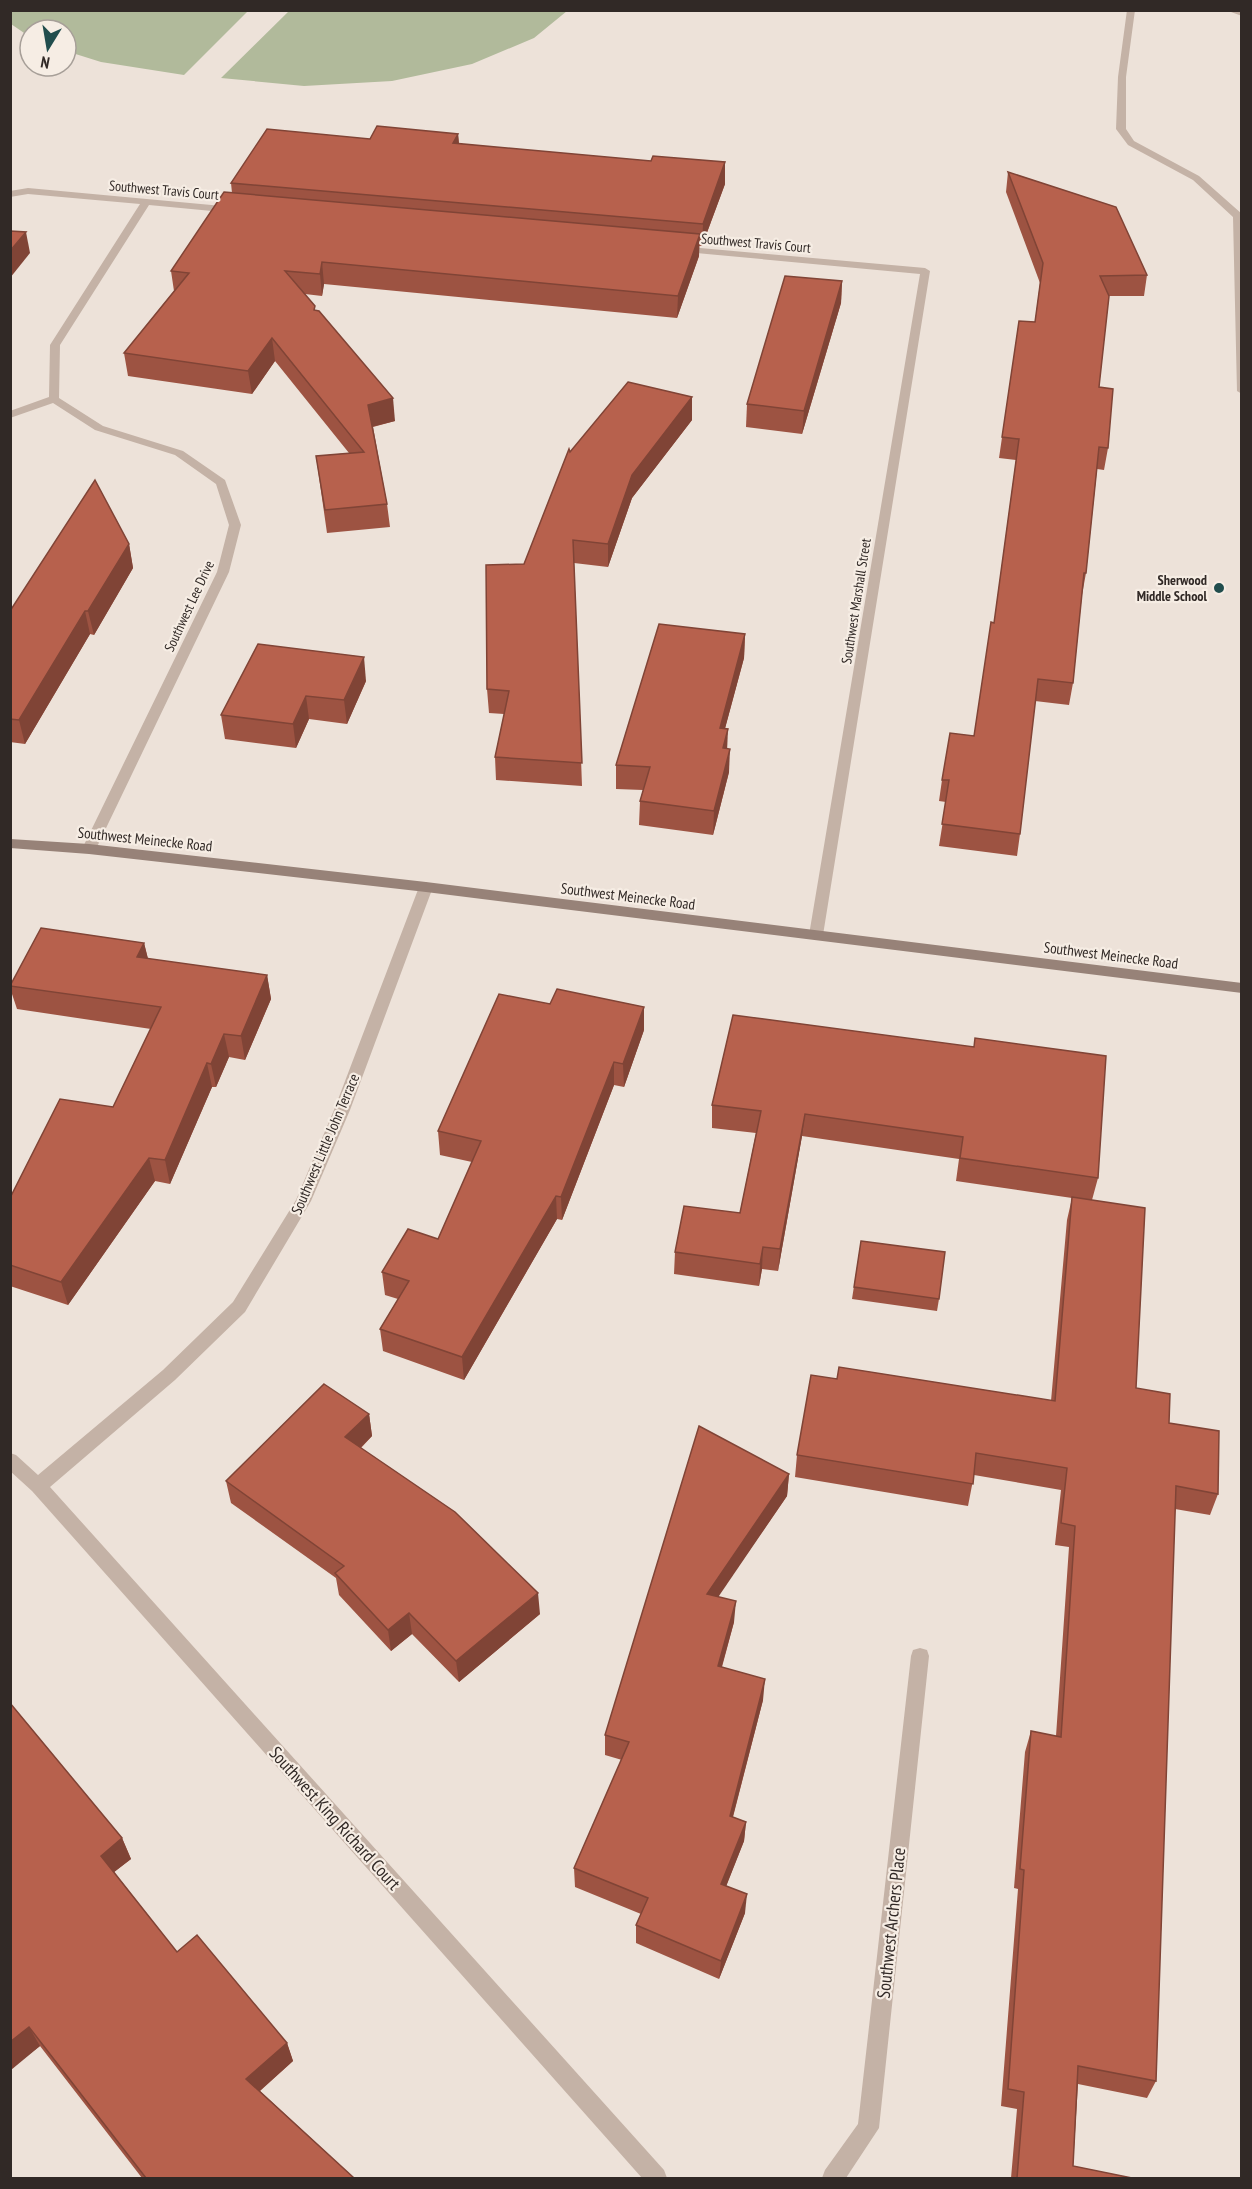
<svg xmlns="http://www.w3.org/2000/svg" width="1252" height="2189" viewBox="0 0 1252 2189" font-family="'PT Sans Narrow',sans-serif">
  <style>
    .green { fill: #b1ba9b }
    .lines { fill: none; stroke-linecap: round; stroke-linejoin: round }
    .service { fill: #c4b2a6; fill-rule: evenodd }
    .minor { fill: #c4b2a6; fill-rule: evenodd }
    .secondary { fill: #978278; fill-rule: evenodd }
    .wall { fill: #9d5342 }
    .shaded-wall { fill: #804436 }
    .building { fill: #b7614d; stroke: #804436; stroke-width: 1.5 }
    .poi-dot { fill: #214d4d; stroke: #f6ede4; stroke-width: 2 }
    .labels { text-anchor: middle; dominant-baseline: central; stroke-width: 4.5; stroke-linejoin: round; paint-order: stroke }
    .far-street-label { font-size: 14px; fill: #312926; stroke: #f6ede4 }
    .far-poi-label { font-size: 14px; font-weight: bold; fill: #312926; stroke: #f6ede4; text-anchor: end }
    .street-label { font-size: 15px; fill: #312926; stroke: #f6ede4 }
    .near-street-label { font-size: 18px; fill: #312926; stroke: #f6ede4 }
  </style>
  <rect width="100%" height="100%" fill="#ede2d9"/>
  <!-- green -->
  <g class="green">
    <polygon points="10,11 11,10 248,11 184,75 101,62 66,51 66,30 30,30 30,37 11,24"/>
    <polygon points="289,11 289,10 567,11 534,38 472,64 392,81 304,86 221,78"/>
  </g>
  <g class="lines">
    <!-- service -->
    <g class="service">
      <polygon points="1127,10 1135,10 1126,77 1126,129 1134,141 1199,176 1242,214 1242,394 1237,391 1233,217 1193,180 1128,145 1116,129 1118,77"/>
      <polygon points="1230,10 1242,11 1242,16 1231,12"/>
    </g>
    <!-- minor -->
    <g class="minor">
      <polygon points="28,188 233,207 238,210 233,213 149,205 60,345 59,398 103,426 183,451 225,480 241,525 229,572 96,849 89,854 82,849 217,572 229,525 216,484 175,455 95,430 53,403 10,418 10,411 49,397 50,345 140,204 28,194 10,197 10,191"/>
      <polygon points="678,246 925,268 930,271 823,935 816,940 809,935 920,274 675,251 675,247"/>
      <polygon points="426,882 433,887 350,1110 311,1201 245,1312 175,1380 50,1487 664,2170 667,2178 642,2178 32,1491 10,1471 10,1453 16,1455 38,1475 163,1370 233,1302 296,1200 334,1110 419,887"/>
      <polygon points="920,1648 927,1650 929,1656 879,2128 846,2178 822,2178 825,2170 858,2124 911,1656 913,1650"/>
    </g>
    <!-- secondary -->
    <polygon class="secondary" points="10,839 89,844 426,882 1242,983 1242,993 426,892 89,854 10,848"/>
  </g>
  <!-- wall -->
  <g class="wall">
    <polygon points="458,134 459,144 651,161 725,162 725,184 702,246 699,246 699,256 677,318 324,284 322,296 305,294 315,306 315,310 395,421 373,427 387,504 390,527 327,533 316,456 349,453 275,361 252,394 128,376 124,353 174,291 171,271 232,193 231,183 370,139"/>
    <polygon points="1008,172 1147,275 1144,296 1109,296 1099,387 1108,448 1104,470 1097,469 1086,573 1082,595 1073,683 1069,705 1035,701 1020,834 1017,856 939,846 946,802 939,801 942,780 974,736 994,623 1016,460 999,458 1019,321 1035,322 1040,283 1006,192"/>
    <polygon points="842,281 841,303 802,434 746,427 747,404"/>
    <polygon points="692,397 692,420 632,498 608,567 574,563 582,786 496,780 495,757 504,714 489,713 487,689 570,452"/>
    <polygon points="129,544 133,568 94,635 90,634 25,744 10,742 10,611"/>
    <polygon points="745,634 744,658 725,728 729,772 713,835 639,825 640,801 643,790 616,789 616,765"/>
    <polygon points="366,681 347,724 309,719 296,748 225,739 221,715"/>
    <polygon points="144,943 148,959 267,975 271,999 245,1060 229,1057 216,1087 212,1087 170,1184 155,1181 68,1305 10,1286 10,1198 113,1107 151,1029 17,1009 10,988 10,984"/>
    <polygon points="733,1015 1098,1178 1092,1200 1136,1388 1169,1423 1218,1494 1210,1515 1175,1509 1156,2081 1147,2098 1078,2084 1073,2166 1132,2178 1011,2178 1017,2109 1001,2106 1018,1889 1014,1888 1025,1752 1031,1731 1056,1736 1069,1547 1055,1545 1061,1490 974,1475 968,1506 795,1477 797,1455 837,1379 1051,1401 1067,1220 1072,1198 956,1181 959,1159 802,1136 778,1271 762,1269 759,1286 674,1274 675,1252 740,1213 756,1133 712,1128 712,1105"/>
    <polygon points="644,1030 624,1087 614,1085 562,1220 557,1219 464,1380 383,1351 380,1329 398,1299 385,1295 382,1272 438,1239 472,1162 440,1155 438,1131"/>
    <polygon points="861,1241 939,1299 937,1311 852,1299"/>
    <polygon points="369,1414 372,1436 361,1448 540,1614 459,1682 412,1634 391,1651 339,1595 336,1578 231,1503 226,1481"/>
    <polygon points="789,1474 787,1496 718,1596 734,1622 722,1667 763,1700 733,1817 746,1822 744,1841 726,1886 745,1913 719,1979 636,1943 636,1925 641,1914 575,1887 574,1868 622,1760 605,1755 605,1735"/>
    <polygon points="10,1703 122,1838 131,1859 114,1872 177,1952 287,2043 293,2061 260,2091 354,2178 142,2178 40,2046 10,2069"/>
  </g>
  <!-- shaded-wall -->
  <g class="shaded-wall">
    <polygon points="458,134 460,155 453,143"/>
    <polygon points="725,162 725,184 702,246 703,224"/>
    <polygon points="26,232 30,253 10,278 10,251"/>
    <polygon points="700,234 699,256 677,318 678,296"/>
    <polygon points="322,262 324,284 322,296 320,274"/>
    <polygon points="842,281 841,303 802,434 804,411"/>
    <polygon points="272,338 275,361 252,394 248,371"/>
    <polygon points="692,397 692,420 632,498 608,567 608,544 632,475"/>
    <polygon points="393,398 395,421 371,427 368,405"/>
    <polygon points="129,544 133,568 94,635 88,611"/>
    <polygon points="85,611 90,634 25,744 19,720"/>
    <polygon points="745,634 744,658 719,751 720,728"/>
    <polygon points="364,657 366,681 347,724 344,700"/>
    <polygon points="306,696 309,719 296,748 293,724"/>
    <polygon points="728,729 727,752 723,748"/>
    <polygon points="730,749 729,772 713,835 714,811"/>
    <polygon points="144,943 150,967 137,957"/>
    <polygon points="267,975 271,999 245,1060 241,1036"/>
    <polygon points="644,1007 644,1030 624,1087 623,1064"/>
    <polygon points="224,1034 229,1057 216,1087 211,1064"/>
    <polygon points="614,1062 614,1085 562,1220 561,1197"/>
    <polygon points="207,1063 212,1087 170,1184 165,1160"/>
    <polygon points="805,1114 802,1136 778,1271 780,1249"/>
    <polygon points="149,1158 155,1181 68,1305 61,1282"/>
    <polygon points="556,1196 557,1219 464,1380 462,1357"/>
    <polygon points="763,1247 762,1269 759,1286 760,1264"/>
    <polygon points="369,1414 372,1436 349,1459 345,1437"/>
    <polygon points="789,1474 787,1496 706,1615 707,1594"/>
    <polygon points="538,1593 540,1614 459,1682 456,1661"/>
    <polygon points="736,1601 734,1622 716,1687 718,1666"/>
    <polygon points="409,1613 412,1634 391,1651 388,1630"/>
    <polygon points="765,1679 763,1700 728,1835 730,1816"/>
    <polygon points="746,1822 744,1841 720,1902 721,1884"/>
    <polygon points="122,1838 131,1859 109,1876 101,1856"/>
    <polygon points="747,1894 745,1913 719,1979 721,1961"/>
    <polygon points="29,2027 40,2046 11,2070 10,2042"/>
    <polygon points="287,2043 293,2061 253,2097 246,2079"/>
  </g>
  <!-- building -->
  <g class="building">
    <polygon points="377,126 458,134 453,143 651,161 653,156 725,162 703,224 231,183 267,129 370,139"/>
    <polygon points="1008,172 1116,207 1147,275 1100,276 1109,296 1099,387 1113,389 1108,448 1099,447 1086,573 1084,573 1073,683 1038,679 1020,834 942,824 949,780 942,780 950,733 974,736 991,622 994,623 1019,439 1002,437 1019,321 1035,322 1043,263"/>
    <polygon points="224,192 700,234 678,296 322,262 320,274 285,271 315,306 314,310 319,311 393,398 368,405 387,504 325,510 316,456 364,452 272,338 248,371 124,353 189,273 171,271"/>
    <polygon points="10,231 26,232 10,251"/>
    <polygon points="785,276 842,281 804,411 747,404"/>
    <polygon points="628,382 692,397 632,475 608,544 573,540 582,763 495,757 509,691 487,689 486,565 524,564 569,449 570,452"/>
    <polygon points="95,480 129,544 88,611 85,611 19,720 10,719 10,611"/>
    <polygon points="659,624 745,634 720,728 728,729 723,748 730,749 714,811 640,801 650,767 616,765"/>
    <polygon points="258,644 364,657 344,700 306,696 293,724 221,715"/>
    <polygon points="41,928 144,943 137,957 267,975 241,1036 224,1034 211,1064 207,1063 165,1160 149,1158 61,1282 10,1265 10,1198 60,1099 113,1107 161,1007 10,986"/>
    <polygon points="557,989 644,1007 623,1064 614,1062 561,1197 556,1196 462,1357 380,1329 409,1281 382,1272 408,1229 438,1239 481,1141 438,1131 499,994 550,1004"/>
    <polygon points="733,1015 974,1047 975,1038 1106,1056 1098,1178 960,1158 963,1137 805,1114 780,1249 763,1247 760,1264 675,1252 684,1206 740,1213 761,1111 712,1105"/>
    <polygon points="1072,1197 1145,1208 1136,1388 1170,1394 1169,1423 1219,1431 1218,1494 1176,1486 1156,2081 1078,2066 1073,2166 1132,2178 1017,2178 1024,2092 1008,2089 1024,1870 1020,1869 1031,1731 1061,1737 1075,1526 1061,1523 1067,1468 976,1453 973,1484 797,1455 811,1375 837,1379 839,1367 1055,1401"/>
    <polygon points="861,1241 945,1252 939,1299 854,1287"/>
    <polygon points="324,1384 369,1414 345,1437 455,1512 538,1593 456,1661 409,1613 388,1630 335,1573 344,1566 226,1481"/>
    <polygon points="699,1426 789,1474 707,1594 736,1601 718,1666 765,1679 730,1816 746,1822 721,1884 747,1894 721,1961 636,1925 648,1898 574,1868 629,1742 605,1735"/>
    <polygon points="10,1703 122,1838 101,1856 177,1952 197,1935 287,2043 246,2079 354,2178 146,2178 29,2027 10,2042"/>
  </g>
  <!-- markers -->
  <circle class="poi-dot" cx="1219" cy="588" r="6"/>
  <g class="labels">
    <!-- far-street labels -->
    <g class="far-street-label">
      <text transform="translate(164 190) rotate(5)">Southwest Travis Court</text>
      <text transform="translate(756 243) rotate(5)">Southwest Travis Court</text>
      <text transform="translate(856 601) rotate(-81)">Southwest Marshall Street</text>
      <text transform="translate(189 606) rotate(-65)">Southwest Lee Drive</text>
    </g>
    <!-- far-poi labels -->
    <g class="far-poi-label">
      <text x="1207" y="580">Sherwood<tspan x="1207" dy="16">Middle School</tspan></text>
    </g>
    <!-- street labels -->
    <g class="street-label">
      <text transform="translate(145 839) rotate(6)">Southwest Meinecke Road</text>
      <text transform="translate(628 896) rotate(7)">Southwest Meinecke Road</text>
      <text transform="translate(1111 955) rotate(7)">Southwest Meinecke Road</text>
      <text transform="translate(325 1144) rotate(-67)">Southwest Little John Terrace</text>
    </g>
    <!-- near-street labels -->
    <g class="near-street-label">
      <text transform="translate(335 1818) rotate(48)">Southwest King Richard Court</text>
      <text transform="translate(891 1923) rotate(-84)">Southwest Archers Place</text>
    </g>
  </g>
  <!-- border -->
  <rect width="1252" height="2189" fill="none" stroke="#312926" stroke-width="24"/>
  <!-- north arrow -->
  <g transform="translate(48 48) rotate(191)"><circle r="28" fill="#f6ede4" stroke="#a79f98" stroke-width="1.5"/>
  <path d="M0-4.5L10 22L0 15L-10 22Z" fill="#214d4d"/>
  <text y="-9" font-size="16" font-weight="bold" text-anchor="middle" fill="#312926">N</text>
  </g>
</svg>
